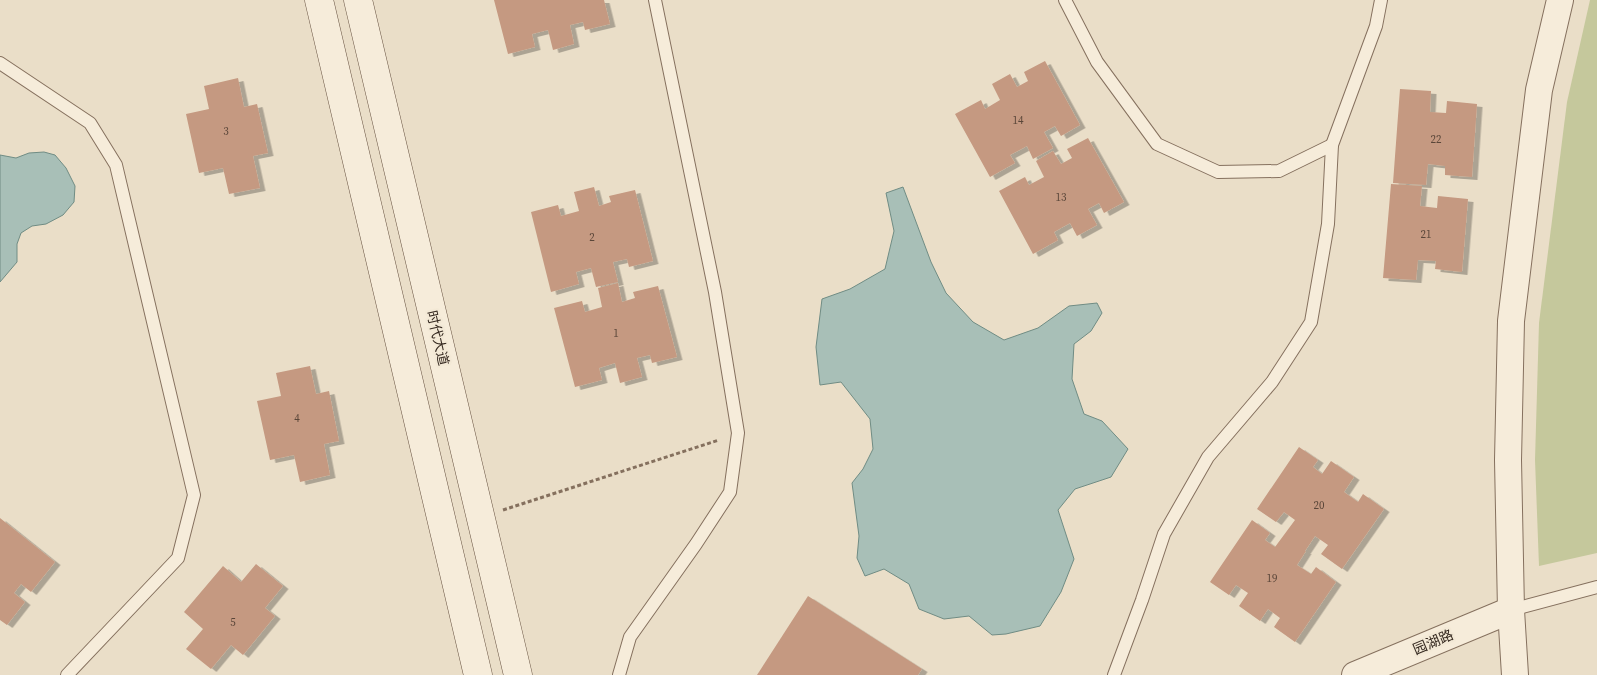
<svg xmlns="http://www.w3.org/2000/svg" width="1597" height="675" viewBox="0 0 1597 675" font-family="'Source Serif 4','Noto Sans SC',serif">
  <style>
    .green { fill: #c5c89c }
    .water { fill: #a8bfb7; stroke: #708c84 }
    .building { fill: #c59981; filter: url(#shadow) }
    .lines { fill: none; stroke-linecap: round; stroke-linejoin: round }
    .lane-casing { stroke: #85705e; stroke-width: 14 }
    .street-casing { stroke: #85705e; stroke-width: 28 }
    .secondary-casing { stroke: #675241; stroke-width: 29 }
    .path { stroke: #85705e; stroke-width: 3; stroke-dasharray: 4 2.5; stroke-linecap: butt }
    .lane { stroke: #f6ecda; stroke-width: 12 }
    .street { stroke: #f6ecda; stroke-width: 26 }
    .secondary { stroke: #f6ecda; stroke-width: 28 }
    .labels { text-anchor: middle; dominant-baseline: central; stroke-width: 4.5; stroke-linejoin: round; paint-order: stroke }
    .number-label { font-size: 11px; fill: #5a4639 }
    .street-label { font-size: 14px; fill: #362a21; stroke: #f3e9d6 }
  </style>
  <defs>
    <filter id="shadow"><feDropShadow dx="5.5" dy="3" stdDeviation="0" flood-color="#0004"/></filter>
  </defs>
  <rect width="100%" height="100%" fill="#eadec8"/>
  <!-- green -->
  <polygon class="green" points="1590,0 1597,0 1597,553 1539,566 1535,460 1539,323 1567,102"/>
  <!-- water -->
  <g class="water">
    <polygon points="44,152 55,155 66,168 75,186 74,202 63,215 46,224 32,226 21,233 17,244 17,262 0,282 0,155 16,158 29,153"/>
    <polygon points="903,187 931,262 946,293 973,322 1004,340 1038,328 1069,306 1097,303 1102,313 1091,331 1074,344 1072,379 1084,414 1102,421 1128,449 1111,477 1075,489 1058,510 1074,559 1061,592 1040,626 1006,634 992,635 969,616 944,619 919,609 909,584 884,569 865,576 857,558 859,536 852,483 863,469 873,449 870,419 841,382 820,385 816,347 822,299 850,289 885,269 894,231 886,193"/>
  </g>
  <!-- building -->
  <g class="building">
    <polygon points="494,0 604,0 610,24 585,30 583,22 570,25 574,44 553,50 548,30 532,34 535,47 508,54"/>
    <polygon points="1045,61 1080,125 1061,136 1055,126 1044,132 1053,148 1033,159 1027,146 1010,155 1015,163 990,177 955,114 981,100 985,109 1000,100 992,84 1010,74 1017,87 1028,81 1024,72"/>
    <polygon points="238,78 244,107 257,104 268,153 253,156 260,188 229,194 223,168 199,173 186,114 209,109 204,86"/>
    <polygon points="1400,89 1431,91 1430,112 1446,113 1447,101 1477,104 1472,177 1445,175 1445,166 1428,164 1426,185 1393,183"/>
    <polygon points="1088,138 1124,202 1104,213 1099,203 1088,209 1097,225 1077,236 1070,223 1054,232 1058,240 1033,254 999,191 1025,177 1029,185 1044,177 1036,161 1053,151 1061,164 1072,158 1067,149"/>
    <polygon points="1391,184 1422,186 1420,206 1437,208 1438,196 1468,199 1462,272 1435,269 1436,261 1418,260 1416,280 1383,278"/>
    <polygon points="594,187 599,206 611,202 609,196 635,190 653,261 629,267 627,259 613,262 618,282 596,287 591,268 576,272 579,284 551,292 531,212 558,205 561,216 579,211 574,192"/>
    <polygon points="618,283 622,302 635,298 633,292 658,286 677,357 652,363 650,355 637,358 642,377 620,383 615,363 599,368 602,380 575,387 554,308 582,301 585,312 602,307 598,288"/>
    <polygon points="310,366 316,394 329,391 339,441 324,444 330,475 300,482 294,455 270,460 257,401 281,396 276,373"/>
    <polygon points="1299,447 1318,460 1313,467 1322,474 1331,461 1354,477 1344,492 1358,502 1363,494 1384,509 1342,569 1321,554 1328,545 1315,536 1305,551 1306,551 1297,565 1311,574 1316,567 1336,582 1295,642 1274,627 1280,618 1268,609 1260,621 1239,606 1248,593 1236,585 1229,595 1210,582 1252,520 1270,533 1265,540 1275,547 1295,520 1284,512 1276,522 1257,509"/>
    <polygon points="0,518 55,562 31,592 21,584 14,593 25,602 7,625 0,620"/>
    <polygon points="256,564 283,586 265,608 275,616 243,655 231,645 211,669 186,649 203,629 184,612 223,566 241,582"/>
    <polygon points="808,596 922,669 918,675 757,675"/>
  </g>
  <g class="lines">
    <!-- lane casing -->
    <g class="lane-casing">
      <g id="lane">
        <polyline points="1065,0 1097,62 1157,144 1218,172 1279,171 1332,145"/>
        <polyline points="0,63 90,123 116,165 194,495 178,558 67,675"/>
        <polyline points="1511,610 1597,587"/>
        <polyline points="619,675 630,637 696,544 730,492 738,433 715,292 655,0"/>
        <polyline points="1114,675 1142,600 1164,534 1208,457 1272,382 1311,322 1328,224 1332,145 1376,26 1381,0"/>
      </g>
    </g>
    <!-- street casing -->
    <g class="street-casing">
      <g id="street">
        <polyline points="1355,675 1511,610"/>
        <polyline points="1515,675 1511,610 1508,460 1511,321 1539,90 1560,0"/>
      </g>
    </g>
    <!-- secondary casing -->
    <g class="secondary-casing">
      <g id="secondary">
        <polyline points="319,0 478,675"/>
        <polyline points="358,0 518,675"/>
      </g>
    </g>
    <!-- path -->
    <polyline class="path" points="503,510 719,440"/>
    <!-- lane -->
    <use href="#lane" class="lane"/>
    <!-- street -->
    <use href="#street" class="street"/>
    <!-- secondary -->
    <use href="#secondary" class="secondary"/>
  </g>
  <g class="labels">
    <!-- number labels -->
    <g class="number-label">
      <text x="1018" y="120">14</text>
      <text x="226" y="131">3</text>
      <text x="1436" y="139">22</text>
      <text x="1061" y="197">13</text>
      <text x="1426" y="234">21</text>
      <text x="592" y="237">2</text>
      <text x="616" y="333">1</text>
      <text x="297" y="418">4</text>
      <text x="1319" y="505">20</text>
      <text x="1272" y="578">19</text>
      <text x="233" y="622">5</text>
    </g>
    <!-- street labels -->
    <g class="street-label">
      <text transform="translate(438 338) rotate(77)">时代大道</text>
      <text transform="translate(1433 642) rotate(-23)">园湖路</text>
    </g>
  </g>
</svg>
